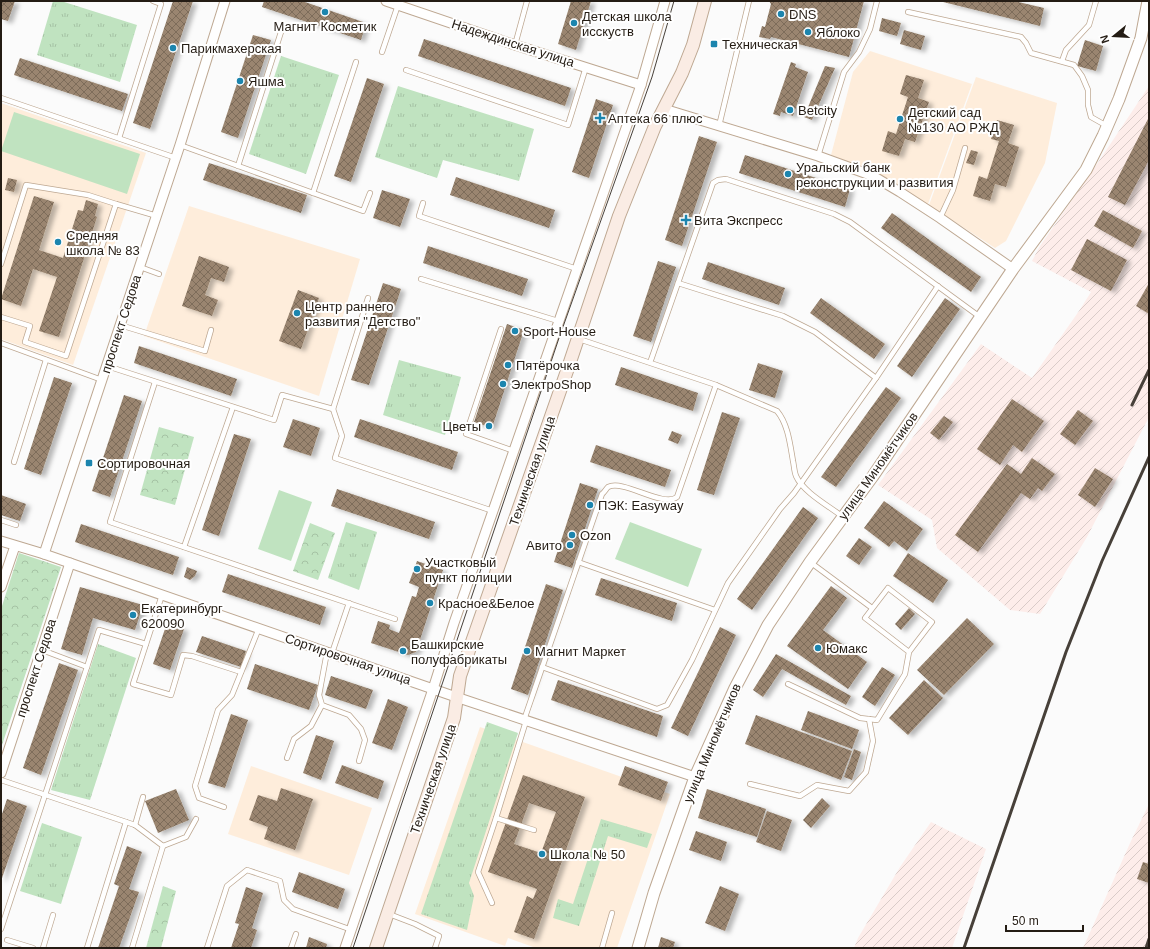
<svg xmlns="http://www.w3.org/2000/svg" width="1150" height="949" viewBox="0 0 1150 949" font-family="Helvetica,sans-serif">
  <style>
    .industrial { fill: url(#industrial-furrows) }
    .built { fill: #feeddb }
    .grass { fill: url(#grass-tufts) }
    .forest { fill: url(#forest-crowns) }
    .garden { fill: #c0e3c0 }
    .building { fill: url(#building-cross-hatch); fill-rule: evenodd; filter: url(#shadow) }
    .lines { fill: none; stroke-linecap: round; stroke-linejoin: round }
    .service-casing { stroke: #bea892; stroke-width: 6 }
    .minor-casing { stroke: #bea892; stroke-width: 11 }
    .tertiary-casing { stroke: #bea892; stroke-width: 13 }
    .secondary-casing { stroke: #bea892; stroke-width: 14 }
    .service { stroke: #fff; stroke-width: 4.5 }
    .minor { stroke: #fff; stroke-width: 9 }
    .tertiary { stroke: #fff; stroke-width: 11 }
    .secondary { stroke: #faece4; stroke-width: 12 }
    .tram { stroke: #474039; stroke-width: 1 }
    .rail { stroke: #474039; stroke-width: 3 }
    .poi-dot { fill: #1c85ae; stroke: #fff; stroke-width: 1.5 }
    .labels { text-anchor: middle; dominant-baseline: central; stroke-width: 4; stroke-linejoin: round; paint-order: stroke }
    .poi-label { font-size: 13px; fill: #241c14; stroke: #fff; text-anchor: start }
    .street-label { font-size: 13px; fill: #241c14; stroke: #fff }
  </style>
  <defs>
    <pattern id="industrial-furrows" width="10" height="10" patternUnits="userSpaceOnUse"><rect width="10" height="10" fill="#fdedea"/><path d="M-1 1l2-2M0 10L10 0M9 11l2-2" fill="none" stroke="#d9cbc8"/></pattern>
    <pattern id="grass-tufts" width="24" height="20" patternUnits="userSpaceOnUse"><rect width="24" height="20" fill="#c0e3c0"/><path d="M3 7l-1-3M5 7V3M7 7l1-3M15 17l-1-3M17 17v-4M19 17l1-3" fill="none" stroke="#a5c2a4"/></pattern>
    <pattern id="forest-crowns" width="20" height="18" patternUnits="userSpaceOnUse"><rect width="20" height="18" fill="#c0e3c0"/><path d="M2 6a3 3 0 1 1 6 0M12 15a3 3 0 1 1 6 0" fill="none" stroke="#a5c2a4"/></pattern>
    <pattern id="building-cross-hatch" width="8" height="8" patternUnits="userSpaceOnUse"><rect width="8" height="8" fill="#9a856f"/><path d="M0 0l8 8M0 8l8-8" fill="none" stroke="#7d6c5a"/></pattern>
    <filter id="shadow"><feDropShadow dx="4.5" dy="2.5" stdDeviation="2" flood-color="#0004"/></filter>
  </defs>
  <rect width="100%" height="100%" fill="#fbfbfb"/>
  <!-- industrial -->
  <g class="industrial">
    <polygon points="1149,86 1149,417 1087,537 1040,614 1010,610 937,548 932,520 878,485 981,344 1032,378 1079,311 1091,292 1032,261 1040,246 1089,176"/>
    <polygon points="1149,804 1149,948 1083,948 1131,841"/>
    <polygon points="931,822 986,849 952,948 854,948 858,938 900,867"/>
  </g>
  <!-- built -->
  <g class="built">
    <polygon points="870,51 972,84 928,204 859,166 831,155 853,72"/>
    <polygon points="976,77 1057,103 1045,163 1006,241 995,248 929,205"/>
    <polygon points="1,103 146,153 73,365 1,339"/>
    <polygon points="189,206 360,259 319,396 144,336"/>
    <polygon points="480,727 670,794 617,948 536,948 508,938 505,946 415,914"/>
    <polygon points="251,766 372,808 349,875 228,834"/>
  </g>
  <!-- grass -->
  <g class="grass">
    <polygon points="53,1 61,1 137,25 120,82 37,55"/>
    <polygon points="281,56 339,75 306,174 249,154"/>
    <polygon points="398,86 534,129 519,181 443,160 437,178 375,157"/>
    <polygon points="399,360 461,377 445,435 383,415"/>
    <polygon points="346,522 377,532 359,590 328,578"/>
    <polygon points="98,644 136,658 90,800 51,790"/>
    <polygon points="487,722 518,733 469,883 474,896 467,930 421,914"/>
    <polygon points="601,819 652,834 647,848 608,836 579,926 553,918 558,899 573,904"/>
    <polygon points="42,823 82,837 61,904 20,891"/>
  </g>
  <!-- forest -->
  <g class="forest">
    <polygon points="159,427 194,437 175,505 140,495"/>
    <polygon points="310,523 335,533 318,580 293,571"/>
    <polygon points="19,553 61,567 1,748 1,609"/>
    <polygon points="163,886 176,891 161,948 146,948"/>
  </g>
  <!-- garden -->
  <g class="garden">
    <polygon points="14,112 140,154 127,194 1,151"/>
    <polygon points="279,490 312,502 291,561 258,549"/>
    <polygon points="630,522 702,549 688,587 615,559"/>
  </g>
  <!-- building -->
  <g class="building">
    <polygon points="1,1 15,1 8,21 1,19"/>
    <polygon points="173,1 193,1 150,129 133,123"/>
    <polygon points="264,1 302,1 366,23 361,40 262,7"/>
    <polygon points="571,1 591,1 576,50 558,44"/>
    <polygon points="769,1 864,1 849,57 771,37 770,39 759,37 762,26 765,27 771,4"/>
    <polygon points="939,1 1014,1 1044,8 1040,26"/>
    <polygon points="882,18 901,23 897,36 879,31"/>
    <polygon points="904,30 925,36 921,50 900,44"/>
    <polygon points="253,35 271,40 238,138 221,132"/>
    <polygon points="424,39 571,88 565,106 418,56"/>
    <polygon points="1085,40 1103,46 1096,71 1077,66"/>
    <polygon points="20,58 128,94 122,111 14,75"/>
    <polygon points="791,62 796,64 795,67 808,72 793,116 781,112 780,116 773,114"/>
    <polygon points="825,66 835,68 812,120 804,117"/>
    <polygon points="906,75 924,80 918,98 929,102 915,142 905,139 899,156 882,151 888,131 896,134 908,97 900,94"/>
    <polygon points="367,78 384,84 351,182 334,176"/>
    <polygon points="596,99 613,105 589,178 572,172"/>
    <polygon points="1149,117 1149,163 1148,162 1125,205 1108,197"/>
    <polygon points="997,120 1014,125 1008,143 1019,147 1006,187 995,184 990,201 973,196 979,176 987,179 999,141 991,139"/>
    <polygon points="699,136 717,142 682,246 665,240"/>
    <polygon points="971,150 978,152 974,165 966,163"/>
    <polygon points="745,155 850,189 845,207 739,173"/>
    <polygon points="209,163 307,195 301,213 203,180"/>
    <polygon points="456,177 555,210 549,228 450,195"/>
    <polygon points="8,178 17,180 14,192 5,190"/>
    <polygon points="382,190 410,199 400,227 373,218"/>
    <polygon points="34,196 54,202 39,250 63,258 78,210 83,211 86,200 98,204 95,216 97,217 59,337 39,331 57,277 33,269 21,306 1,299"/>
    <polygon points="1103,210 1142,231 1133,248 1094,226"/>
    <polygon points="892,213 981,277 971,292 881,228"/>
    <polygon points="1087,239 1127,260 1111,291 1071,270"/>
    <polygon points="428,246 528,279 522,296 423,263"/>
    <polygon points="199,256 229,267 224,282 211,278 205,295 218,300 212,316 182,306"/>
    <polygon points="658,261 676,267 651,342 633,336"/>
    <polygon points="708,262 785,288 779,305 702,279"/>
    <polygon points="383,283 401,289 369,385 351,380"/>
    <polygon points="1149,283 1149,314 1136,306"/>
    <polygon points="298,290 319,298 301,349 279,341"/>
    <polygon points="821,298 885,344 874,359 810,313"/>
    <polygon points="945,298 960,309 912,377 897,366"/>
    <polygon points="507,324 524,330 492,428 474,422"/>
    <polygon points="139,346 237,379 231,396 134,363"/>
    <polygon points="758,363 783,371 775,398 749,390"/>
    <polygon points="621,367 698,393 693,411 615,385"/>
    <polygon points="54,377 72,383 41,475 24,469"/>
    <polygon points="886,387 901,398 836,487 821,477"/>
    <polygon points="124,395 142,401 110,497 92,491"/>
    <polygon points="1012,399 1044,421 1022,452 1013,445 1000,465 977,449"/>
    <polygon points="1078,410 1093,421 1075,445 1060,434"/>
    <polygon points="722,412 740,418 714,495 697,490"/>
    <polygon points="944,416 953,422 939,440 930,433"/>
    <polygon points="293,419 320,428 311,456 283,447"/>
    <polygon points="360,419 458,452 452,470 354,437"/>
    <polygon points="672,431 682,435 678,444 668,440"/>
    <polygon points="234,434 251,439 219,536 202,530"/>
    <polygon points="596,445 671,470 665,487 590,462"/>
    <polygon points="1032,458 1055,474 1042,491 1038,488 1030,499 1021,493 978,552 955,535 1007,464 1021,474"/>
    <polygon points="1095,468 1113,479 1095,507 1078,495"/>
    <polygon points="580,483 598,489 572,568 554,562"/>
    <polygon points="337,489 435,522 429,539 331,506"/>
    <polygon points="1,495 26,504 20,521 1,515"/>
    <polygon points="884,501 923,529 907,551 894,541 889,547 864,528"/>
    <polygon points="803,507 818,518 752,610 737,599"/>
    <polygon points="81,524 179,557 173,575 75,542"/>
    <polygon points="859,538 872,547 859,565 846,556"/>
    <polygon points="908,553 948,580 933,603 893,576"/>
    <polygon points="417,561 443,570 416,652 408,655 371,643 378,621 390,625 389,629 399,633 412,596 416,597 419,587 409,583"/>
    <polygon points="187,567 197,571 195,576 190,580 184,577"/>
    <polygon points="228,574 326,607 320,625 222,592"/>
    <polygon points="601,578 677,603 672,621 595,595"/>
    <polygon points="546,584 563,590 528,695 511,689"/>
    <polygon points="831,586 847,598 823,630 867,662 848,689 787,646"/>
    <polygon points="80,587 143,605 135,630 93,618 82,655 61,649"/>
    <polygon points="909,608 915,614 901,630 895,624"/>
    <polygon points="967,618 994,644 944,695 917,670"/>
    <polygon points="167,623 184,629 170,670 153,664"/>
    <polygon points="720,627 736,635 688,736 671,728"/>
    <polygon points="202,636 246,651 241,667 196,652"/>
    <polygon points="776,654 851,696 846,705 782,669 763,697 753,690"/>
    <polygon points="59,663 78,670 41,775 23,768"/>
    <polygon points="255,664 318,685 309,710 247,689"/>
    <polygon points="882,667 895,675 875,706 862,697"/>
    <polygon points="331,676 373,690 366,709 325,695"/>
    <polygon points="558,680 663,716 657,737 551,700"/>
    <polygon points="924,680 943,698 908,735 889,718"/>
    <polygon points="388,699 408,707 392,750 372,743"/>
    <polygon points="808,711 859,730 852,749 801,730"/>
    <polygon points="231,714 248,720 225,788 208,783"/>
    <polygon points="756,715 852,751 841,780 745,744"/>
    <polygon points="316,735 334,741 321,780 303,773"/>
    <polygon points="854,749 861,752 852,780 844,777"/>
    <polygon points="342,765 384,781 378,799 335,783"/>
    <polygon points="625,766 668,782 661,801 618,785"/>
    <path d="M523,775L585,797L534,939L514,932L527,896L533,899L537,889L488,872ZM529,803L556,812L541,853L514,844Z"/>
    <polygon points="281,788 313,799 295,850 264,839 268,827 249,820 258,795 277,801"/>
    <polygon points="176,789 189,820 158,833 145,801"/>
    <polygon points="707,789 766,809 757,837 698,818"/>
    <polygon points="822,798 830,806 811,828 803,820"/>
    <polygon points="7,799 27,806 1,881 1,817"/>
    <polygon points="767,811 792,820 781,851 756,842"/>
    <polygon points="696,831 727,842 721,861 689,850"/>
    <polygon points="127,846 142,852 129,889 139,892 119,948 98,948 119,886 114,884"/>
    <polygon points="1143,862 1149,864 1149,883 1137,879"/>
    <polygon points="299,872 345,889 338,909 292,892"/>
    <polygon points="720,886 739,894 725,931 705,923"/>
    <polygon points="246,887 263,893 252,928 257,930 251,948 231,948 239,924 235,923"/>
    <polygon points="309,937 327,944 326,948 306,948"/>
    <polygon points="661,937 675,942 673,948 658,948"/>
  </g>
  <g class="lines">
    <!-- service casing -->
    <g class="service-casing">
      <g id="service">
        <polyline points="908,12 1021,37 1026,43 1031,53 1074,65 1082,76 1088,90 1088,105 1091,117 1107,126"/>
        <polyline points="515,45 527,1"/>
        <polyline points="382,52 398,5"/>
        <polyline points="1062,61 1066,50 1089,25 1096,1"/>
        <polyline points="406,70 568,125 586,67"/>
        <polyline points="1,98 176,158"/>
        <polyline points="719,126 749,1"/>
        <polyline points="119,138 161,4 153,1"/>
        <polyline points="180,145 363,211 370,193"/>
        <polyline points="818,156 844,72 859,52 870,29 877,1"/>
        <polyline points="238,166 281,32"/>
        <polyline points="313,193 356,62"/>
        <polyline points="423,203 419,216 577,269"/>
        <polyline points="940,218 953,190 965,148"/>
        <polyline points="1,264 26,185 88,195 116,204"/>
        <polyline points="140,267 159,274"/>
        <polyline points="421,279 558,321"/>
        <polyline points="678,283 783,316 815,332 876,378"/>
        <polyline points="1,317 30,326 25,342 66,356 116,204 157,216"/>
        <polyline points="120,325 205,351 211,330"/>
        <polyline points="501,329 466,434 514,451"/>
        <path d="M579,339L716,385L777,411C788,424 790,444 793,461C794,465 794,471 796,476C803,492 829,506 843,517"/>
        <polyline points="1,343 102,380"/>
        <polyline points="651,360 713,183 718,180 726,179 834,214 850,222 980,317"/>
        <polyline points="107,366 274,420 282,395 333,409 368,298"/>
        <polyline points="155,382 110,522 395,619"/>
        <polyline points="333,409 342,436 335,458 493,511"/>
        <polyline points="14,462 46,360"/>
        <polyline points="1,520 16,525"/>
        <polyline points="184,547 233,407"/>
        <polyline points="578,562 715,610"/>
        <polyline points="810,562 872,608"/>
        <polyline points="162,595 133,684 171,695 183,655 192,656 241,672"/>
        <polyline points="327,652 319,695 322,705 349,715 361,729 365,740 359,761"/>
        <polyline points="332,653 349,603"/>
        <polyline points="87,667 99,630 146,644"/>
        <polyline points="542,667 657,709 667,705 692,660 728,583 780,509 794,493 876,378 938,286"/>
        <polyline points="788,684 860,718 877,720 905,674 909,652 932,622 888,588 865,618 909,652"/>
        <path d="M524,720L602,494C604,493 606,489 608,487C624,479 663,508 677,497L716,385"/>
        <polyline points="526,721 496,818 534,830"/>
        <polyline points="287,758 294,739 311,726 322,705"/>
        <polyline points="1,780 135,825 163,846 186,837 196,819"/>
        <polyline points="750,784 800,796 817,785 849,791 866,772 873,741 869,719"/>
        <polyline points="224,807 199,798 195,786 218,710 232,695 259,628"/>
        <polyline points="135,825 143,797"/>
        <polyline points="492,903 478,872 496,818"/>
        <polyline points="389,914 415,924 439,936 435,948"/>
        <polyline points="1,929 87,667 42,650"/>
        <polyline points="7,940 33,948"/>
        <polyline points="43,948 53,915"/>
        <polyline points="87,948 126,822"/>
        <polyline points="132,948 163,846"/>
        <polyline points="207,948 227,886 247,870 280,881 284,900 293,909 352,930"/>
        <polyline points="291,948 296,934"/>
        <polyline points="602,948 612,913"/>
      </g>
    </g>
    <!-- minor casing -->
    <g class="minor-casing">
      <g id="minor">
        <polyline points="386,1 515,45 641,85"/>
        <polyline points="664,109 818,156 873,176 900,192 940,218 1013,269"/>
        <polyline points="1,541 44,554 456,697 695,777"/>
        <polyline points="44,554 180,145 225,1"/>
        <polyline points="1,587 15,546"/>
        <polyline points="1,773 70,563"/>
        <polyline points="345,948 433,689 454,623 641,85 665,1"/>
      </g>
    </g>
    <!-- tertiary casing -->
    <g class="tertiary-casing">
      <polyline id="tertiary" points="638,948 654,893 695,777 735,688 768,625 810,562 873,476 1013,269 1086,170 1103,136 1119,99 1141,38 1148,1"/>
    </g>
    <!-- secondary casing -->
    <g class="secondary-casing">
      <polyline id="secondary" points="376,948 454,718 460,676 568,368 619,216 655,126 682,73 693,45 705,1"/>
    </g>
    <!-- service -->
    <use href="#service" class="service"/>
    <!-- minor -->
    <use href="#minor" class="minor"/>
    <!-- tertiary -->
    <use href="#tertiary" class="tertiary"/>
    <!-- secondary -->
    <use href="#secondary" class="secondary"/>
    <!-- tram -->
    <polyline class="tram" points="353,948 559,338 652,77 674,1"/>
    <!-- rail -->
    <g class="rail">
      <polyline points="1132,405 1149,370"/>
      <polyline points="964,948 1066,652 1102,561 1149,457"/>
      <polyline points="1146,948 1149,939"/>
    </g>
  </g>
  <!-- markers -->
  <g class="poi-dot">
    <circle cx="325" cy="12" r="4"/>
    <circle cx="781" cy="14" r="4"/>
    <circle cx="574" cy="23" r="4"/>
    <circle cx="808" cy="32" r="4"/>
    <rect x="710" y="40" width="8" height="8" rx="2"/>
    <circle cx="173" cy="48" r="4"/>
    <circle cx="240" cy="81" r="4"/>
    <circle cx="790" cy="110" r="4"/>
    <path d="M598 112h4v4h4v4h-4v4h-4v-4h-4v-4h4z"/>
    <circle cx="900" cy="119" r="4"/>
    <circle cx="788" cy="174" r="4"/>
    <path d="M684 214h4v4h4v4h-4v4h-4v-4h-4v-4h4z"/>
    <circle cx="58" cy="242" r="4"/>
    <circle cx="297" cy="313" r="4"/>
    <circle cx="515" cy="331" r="4"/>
    <circle cx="508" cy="365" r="4"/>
    <circle cx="503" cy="384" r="4"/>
    <circle cx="489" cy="426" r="4"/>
    <rect x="85" y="459" width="8" height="8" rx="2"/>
    <circle cx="590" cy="505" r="4"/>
    <circle cx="572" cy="535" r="4"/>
    <circle cx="570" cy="545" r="4"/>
    <circle cx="417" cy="569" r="4"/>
    <circle cx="430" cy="603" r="4"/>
    <circle cx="133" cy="615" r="4"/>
    <circle cx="818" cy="648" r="4"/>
    <circle cx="403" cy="651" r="4"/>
    <circle cx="527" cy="651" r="4"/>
    <circle cx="542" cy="854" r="4"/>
  </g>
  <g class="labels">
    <!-- poi labels -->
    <g class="poi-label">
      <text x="789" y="14">DNS</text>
      <text x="582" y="16">Детская школа<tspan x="582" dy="15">исскуств</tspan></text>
      <text x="325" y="26" text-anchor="middle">Магнит Косметик</text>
      <text x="816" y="32">Яблоко</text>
      <text x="722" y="44">Техническая</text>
      <text x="181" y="48">Парикмахерская</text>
      <text x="248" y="81">Яшма</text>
      <text x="798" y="110">Betcity</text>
      <text x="908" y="112">Детский сад<tspan x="908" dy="15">№130 АО РЖД</tspan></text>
      <text x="608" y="118">Аптека 66 плюс</text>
      <text x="796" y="167">Уральский банк<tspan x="796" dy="15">реконструкции и развития</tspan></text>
      <text x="694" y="220">Вита Экспресс</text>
      <text x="66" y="235">Средняя<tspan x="66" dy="15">школа № 83</tspan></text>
      <text x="305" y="306">Центр раннего<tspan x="305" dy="15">развития "Детство"</tspan></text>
      <text x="523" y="331">Sport-House</text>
      <text x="516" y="365">Пятёрочка</text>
      <text x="511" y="384">ЭлектроShop</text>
      <text x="481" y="426" text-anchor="end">Цветы</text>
      <text x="97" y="463">Сортировочная</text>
      <text x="598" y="505">ПЭК: Easyway</text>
      <text x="580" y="535">Ozon</text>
      <text x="562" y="545" text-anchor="end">Авито</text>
      <text x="425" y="562">Участковый<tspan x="425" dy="15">пункт полиции</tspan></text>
      <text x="438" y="603">Красное&amp;Белое</text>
      <text x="141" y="608">Екатеринбург<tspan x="141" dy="15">620090</tspan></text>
      <text x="411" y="644">Башкирские<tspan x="411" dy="15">полуфабрикаты</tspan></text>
      <text x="826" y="648">Юмакс</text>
      <text x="535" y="651">Магнит Маркет</text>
      <text x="550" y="854">Школа № 50</text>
    </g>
    <!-- street labels -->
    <g class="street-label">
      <text transform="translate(513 43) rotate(18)">Надеждинская улица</text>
      <text transform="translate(121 324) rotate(-72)">проспект Седова</text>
      <text transform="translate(878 466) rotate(-55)">улица Миномётчиков</text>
      <text transform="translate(532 471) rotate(-71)">Техническая улица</text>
      <text transform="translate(348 659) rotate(19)">Сортировочная улица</text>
      <text transform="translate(36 668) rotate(-72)">проспект Седова</text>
      <text transform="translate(712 743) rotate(-67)">улица Миномётчиков</text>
      <text transform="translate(433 779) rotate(-71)">Техническая улица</text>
    </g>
  </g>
  <!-- border -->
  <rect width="1150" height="949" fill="none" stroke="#241c14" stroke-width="4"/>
  <!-- north arrow -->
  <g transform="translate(1114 36) rotate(252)" stroke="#ffffff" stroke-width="3" paint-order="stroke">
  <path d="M0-3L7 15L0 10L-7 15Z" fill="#241c14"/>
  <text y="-6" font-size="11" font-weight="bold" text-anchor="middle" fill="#241c14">N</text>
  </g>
  <!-- scale -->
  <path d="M1006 925v6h77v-6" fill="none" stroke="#241c14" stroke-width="2"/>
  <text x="1012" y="925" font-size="12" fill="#241c14" stroke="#ffffff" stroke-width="3" paint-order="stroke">50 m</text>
</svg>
